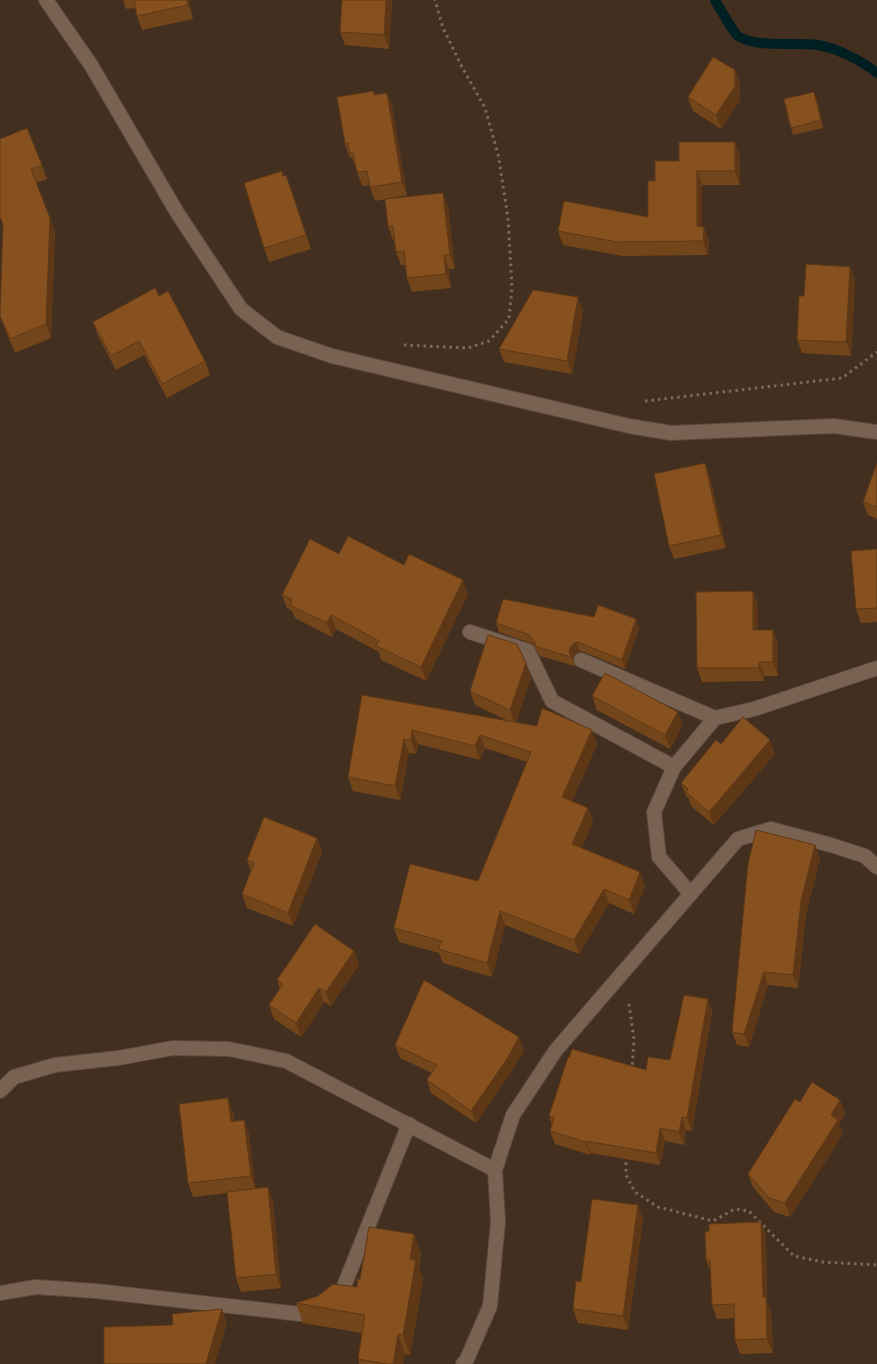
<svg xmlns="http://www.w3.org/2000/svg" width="877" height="1364" viewBox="0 0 877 1364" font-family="'PT Sans Narrow',sans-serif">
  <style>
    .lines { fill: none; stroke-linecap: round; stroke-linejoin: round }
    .stream { stroke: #001f22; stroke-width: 10 }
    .service-casing { stroke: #5b4a3d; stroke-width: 16 }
    .minor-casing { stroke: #5b4a3d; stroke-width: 16 }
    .path { stroke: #7c6a5c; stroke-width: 3; stroke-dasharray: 2.5 4; stroke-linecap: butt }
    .service { stroke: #796251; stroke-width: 14 }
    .minor { stroke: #796251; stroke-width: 14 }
    .wall { fill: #73451b }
    .shaded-wall { fill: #5e3816 }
    .building { fill: #86501f; stroke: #5e3816 }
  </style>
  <rect width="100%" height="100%" fill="#432f1f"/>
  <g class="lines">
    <!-- stream -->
    <path class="stream" d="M715,0C720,8 732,31 738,36C755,48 796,42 818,45C837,48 862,61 877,73"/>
    <!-- service casing -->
    <g class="service-casing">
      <polyline id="service" points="0,1293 36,1287 96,1291 300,1314 320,1308 342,1291 409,1124"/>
    </g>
    <!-- minor casing -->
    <g class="minor-casing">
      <g id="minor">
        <polyline points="46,0 91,65 178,214 241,309 277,337 332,356 629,426 671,433 834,426 877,432"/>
        <polyline points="470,632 528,651 552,701 674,767"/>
        <polyline points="581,660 715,718"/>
        <polyline points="690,893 659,857 654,812 674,767 715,718 754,709 877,668"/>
        <polyline points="0,1091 14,1077 55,1065 118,1058 173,1048 229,1049 286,1061 495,1170"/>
        <polyline points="463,1364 467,1359 490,1306 498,1222 495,1170 513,1115 556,1050 738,839 771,829 831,845 865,856 877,867"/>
      </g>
    </g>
    <!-- path -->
    <g class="path">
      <polyline points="404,345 468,348 489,341 509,319 512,288 508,218 498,154 485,108 462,67 443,28 435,0"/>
      <polyline points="645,401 842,378 877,352"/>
      <polyline points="629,1004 634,1040 632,1070"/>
      <polyline points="626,1156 626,1175 635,1192 658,1207 713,1221 735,1209 749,1211 794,1256 823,1262 877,1265"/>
    </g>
    <!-- service -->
    <use href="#service" class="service"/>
    <!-- minor -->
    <use href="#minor" class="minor"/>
  </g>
  <!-- wall -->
  <g class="wall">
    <polygon points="123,0 189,0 193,19 142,30 137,16 135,8 126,9"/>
    <polygon points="342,0 392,0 389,49 345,45 340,32"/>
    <polygon points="735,70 740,84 740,100 721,129 693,111 688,97"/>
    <polygon points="374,91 375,95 387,93 392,106 407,195 375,201 369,185 362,186 357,172 356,167 355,167 352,157 350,158 345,144"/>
    <polygon points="817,100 823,128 793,135 791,128"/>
    <polygon points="0,139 42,165 47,179 36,183 55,232 51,338 15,353 0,317 3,225"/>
    <polygon points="740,155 740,185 702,185 702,227 709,241 708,255 622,256 563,245 558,231 648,217 655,181 679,161"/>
    <polygon points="283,176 291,188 311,249 269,262 264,248"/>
    <polygon points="448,207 455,269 449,269 451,288 412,292 407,278 405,265 401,265 396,252 394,240 393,240 388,226"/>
    <polygon points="850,267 855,281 851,356 802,353 797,340 804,296"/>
    <polygon points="159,296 205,361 210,375 167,398 144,355 116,370 98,336 93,322"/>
    <polygon points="583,311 572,374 504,362 499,349"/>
    <polygon points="705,463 710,477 726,548 674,559 669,546"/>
    <polygon points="877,463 877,519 868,515 863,502"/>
    <polygon points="877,549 877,622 861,623 856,609"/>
    <polygon points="339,554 404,565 468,594 426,681 381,660 379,652 336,629 332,637 295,618 292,611 287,608 282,595"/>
    <polygon points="753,591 758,605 758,630 773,630 778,644 778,676 764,676 764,681 702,682 697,668"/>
    <polygon points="496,623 639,629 625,669 584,652 580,651 573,656 573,660 575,666 540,656 533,644 499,632"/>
    <polygon points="531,677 516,722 597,744 572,801 588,808 593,822 581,848 645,886 634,914 609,903 579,954 505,925 492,977 443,963 439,953 399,942 394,928 478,881 527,762 485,748 480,760 418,744 416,754 409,753 400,800 353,791 348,777 362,695 508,721 475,705 470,691"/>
    <polygon points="592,696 683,725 670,749 597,710"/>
    <polygon points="721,744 775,754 714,825 691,806 689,799 686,796 681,783"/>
    <polygon points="317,838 322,852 293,926 247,908 242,894 251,872 247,860"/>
    <polygon points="815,845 820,858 806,914 798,988 768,985 749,1047 737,1045 732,1032"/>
    <polygon points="354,951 359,965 331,1006 324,1002 301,1037 274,1019 269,1005 280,989 277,980"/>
    <polygon points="708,999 712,1012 692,1131 686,1130 684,1145 665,1141 660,1165 591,1153 590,1155 555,1144 550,1131 552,1125 549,1116 569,1058 646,1070 670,1060"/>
    <polygon points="395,1045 524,1050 511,1072 476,1123 431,1093 427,1080 432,1073 400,1058"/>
    <polygon points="840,1100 845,1114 839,1124 843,1134 790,1217 774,1212 753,1187 748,1174 800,1102"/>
    <polygon points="233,1112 235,1122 244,1120 249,1134 255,1189 273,1201 281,1288 241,1292 236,1278 227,1193 193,1197 188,1183"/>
    <polygon points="643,1219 628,1330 578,1323 573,1309 581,1282"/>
    <polygon points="761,1222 766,1236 767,1302 771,1311 773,1353 740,1354 735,1340 734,1318 717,1319 712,1305 711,1272 706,1260"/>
    <polygon points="414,1234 421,1254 419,1268 423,1280 410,1355 405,1354 403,1364 359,1364 358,1359 362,1333 303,1323 296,1303 357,1287 360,1279"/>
  </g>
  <!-- shaded-wall -->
  <g class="shaded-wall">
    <polygon points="187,0 189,0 193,19 188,5"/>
    <polygon points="386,0 392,0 389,49 384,35"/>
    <polygon points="735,70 740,84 740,100 721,129 716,115"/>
    <polygon points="814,92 817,100 823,128"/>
    <polygon points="387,93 392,106 407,195 402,182"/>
    <polygon points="735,142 740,155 740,185 735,171"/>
    <polygon points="697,171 702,185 702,240 697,226"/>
    <polygon points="286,175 291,188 311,249 306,235"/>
    <polygon points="443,193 448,207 455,269 450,255"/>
    <polygon points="50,218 55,232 51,338 46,324"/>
    <polygon points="704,227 709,241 708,255 703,241"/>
    <polygon points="444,255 449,269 451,288 446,274"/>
    <polygon points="850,267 855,281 851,356 846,342"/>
    <polygon points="578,297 583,311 572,374 567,361"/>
    <polygon points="705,463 710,477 726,548 721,535"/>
    <polygon points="463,580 468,594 426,681 421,667"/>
    <polygon points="753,591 758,605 758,644 753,630"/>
    <polygon points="331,615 336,629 332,637 327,623"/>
    <polygon points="636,619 639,629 625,669 622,660"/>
    <polygon points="773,630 778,644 778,676 773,662"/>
    <polygon points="576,642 580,651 573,656 573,660 569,652 570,647"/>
    <polygon points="759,662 764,676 764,681 759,668"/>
    <polygon points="526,663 531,677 515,724 510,710"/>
    <polygon points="678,712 683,725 670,749 665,735"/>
    <polygon points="412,730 418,744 416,754 411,740"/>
    <polygon points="592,730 597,744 567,811 562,797"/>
    <polygon points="480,735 485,748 480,760 475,746"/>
    <polygon points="404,739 409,753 400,800 395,786"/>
    <polygon points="770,740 775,754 714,825 709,812"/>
    <polygon points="588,808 593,822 577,858 572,844"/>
    <polygon points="317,838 322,852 293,926 288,913"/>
    <polygon points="815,845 820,858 806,914 798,988 793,975 801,901"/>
    <polygon points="640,872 645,886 634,914 629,900"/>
    <polygon points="604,889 609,903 579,954 574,940"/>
    <polygon points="500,911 505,925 492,977 487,963"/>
    <polygon points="354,951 359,965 331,1006 326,992"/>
    <polygon points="764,972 768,985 749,1047 744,1034"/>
    <polygon points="319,988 324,1002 301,1037 296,1023"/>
    <polygon points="708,999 712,1012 692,1131 687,1118"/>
    <polygon points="519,1037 524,1050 511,1072 476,1123 471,1111"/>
    <polygon points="228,1098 233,1112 236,1136 231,1122"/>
    <polygon points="840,1100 845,1114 839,1124 843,1134 790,1217 785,1203 831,1115"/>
    <polygon points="682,1117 686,1130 684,1145 679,1132"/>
    <polygon points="244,1120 249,1134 256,1190 251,1176"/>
    <polygon points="660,1128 665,1141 660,1165 656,1153"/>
    <polygon points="586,1141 591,1153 590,1155 586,1142"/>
    <polygon points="268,1187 273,1201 281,1288 276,1274"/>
    <polygon points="638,1205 643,1219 628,1330 623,1316"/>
    <polygon points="761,1222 766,1236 767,1302 771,1311 773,1353 767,1339 763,1297"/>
    <polygon points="414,1234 421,1254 419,1268 423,1280 410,1355 403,1335 410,1259"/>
    <polygon points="222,1309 227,1323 215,1364 206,1364"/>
    <polygon points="398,1334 405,1354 403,1364 393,1364"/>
  </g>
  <!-- building -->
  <g class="building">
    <polygon points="134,0 187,0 188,5 137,16"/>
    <polygon points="342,0 386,0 384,35 340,32"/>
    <polygon points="713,57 735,70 735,86 716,115 688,97"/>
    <polygon points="374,91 374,95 387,93 402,182 370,187 367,171 357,172 353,153 350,153 348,143 345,144 337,97"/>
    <polygon points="814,92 821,120 791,128 784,99"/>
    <polygon points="27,128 42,165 31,169 50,218 46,324 10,339 0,316 3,224 0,217 0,139"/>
    <polygon points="679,142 735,142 735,171 697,171 697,226 704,227 703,241 617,242 558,231 564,201 648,217 648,181 655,181 655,161 679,161"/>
    <polygon points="282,171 283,176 286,175 306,235 264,248 244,183"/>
    <polygon points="443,193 450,255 444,255 446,274 407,278 404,251 396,252 393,226 388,226 385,199"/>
    <polygon points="806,264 850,267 846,342 797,340 799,296 804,296"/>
    <polygon points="155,288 159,296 168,291 205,361 162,384 139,341 111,356 93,322"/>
    <polygon points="533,290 578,297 567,361 499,349"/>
    <polygon points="705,463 721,535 669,546 654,474"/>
    <polygon points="877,463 877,507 863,502"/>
    <polygon points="348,536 404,565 409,554 463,580 421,667 376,646 379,641 331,615 327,623 290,605 292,599 282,595 310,539 339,554"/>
    <polygon points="877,549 877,608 856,609 851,551"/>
    <polygon points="753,591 753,630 773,630 773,662 759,662 759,668 697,668 696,592"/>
    <polygon points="503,599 594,617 598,605 636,619 622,660 581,643 576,642 570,647 569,652 571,657 537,647 530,635 496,623"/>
    <polygon points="488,635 517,644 526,663 510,710 470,691"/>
    <polygon points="605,673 678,712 665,735 592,696"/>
    <polygon points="362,695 537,726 542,708 592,730 562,797 588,808 572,844 640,872 629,900 604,889 574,940 500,911 487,963 438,949 442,941 394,928 410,864 478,881 531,752 480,735 475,746 412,730 411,740 404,739 395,786 348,777"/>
    <polygon points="743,717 770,740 709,812 686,792 688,789 681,783 716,740 721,744"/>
    <polygon points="264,817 317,838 288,913 242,894 254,863 247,860"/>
    <polygon points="756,830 815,845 801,901 793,975 764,972 744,1034 732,1032 748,864"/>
    <polygon points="315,924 354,951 326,992 319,988 296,1023 269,1005 283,984 277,980"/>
    <polygon points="424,980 519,1037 507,1059 471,1111 427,1080 437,1065 395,1045"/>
    <polygon points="684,995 708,999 687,1118 682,1117 679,1132 660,1128 656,1153 586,1141 586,1142 550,1131 554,1118 549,1116 568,1057 569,1058 572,1049 646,1070 648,1057 670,1060"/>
    <polygon points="812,1082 840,1100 831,1115 838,1120 785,1203 769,1198 748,1174 795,1099 800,1102"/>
    <polygon points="228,1098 231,1122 244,1120 251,1176 188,1183 179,1104"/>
    <polygon points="268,1187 276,1274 236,1278 227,1192"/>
    <polygon points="592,1199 638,1205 623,1316 573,1309 576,1281 581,1282"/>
    <polygon points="761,1222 763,1297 766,1297 767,1339 735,1340 734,1304 712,1305 710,1260 706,1260 705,1232 709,1231 709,1224"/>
    <polygon points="369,1227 414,1234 410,1259 416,1260 403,1335 398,1334 393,1364 386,1364 358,1359 365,1315 296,1303 318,1296 333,1284 357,1287 358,1279 360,1279"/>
    <polygon points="222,1309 206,1364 104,1364 104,1327 173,1325 172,1314"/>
  </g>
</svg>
